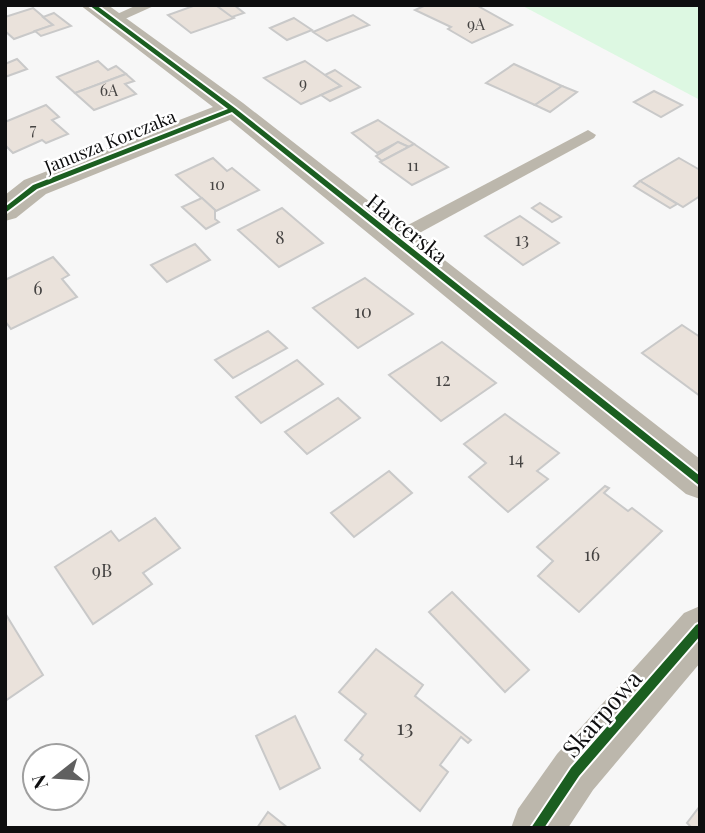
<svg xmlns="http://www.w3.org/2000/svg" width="705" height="833" viewBox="0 0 705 833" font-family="'Playfair Display',serif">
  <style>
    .green { fill: #ddf8e2 }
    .building { fill: #eae2db; stroke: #c9c9c9; stroke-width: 2 }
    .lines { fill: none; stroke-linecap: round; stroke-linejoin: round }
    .lane { fill: #bcb7ac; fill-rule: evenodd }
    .street { fill: #bcb7ac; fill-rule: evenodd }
    .cycleway-casing { stroke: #fff; stroke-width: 4 }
    .cycleway { fill: #1b5e20; fill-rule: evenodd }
    .labels { text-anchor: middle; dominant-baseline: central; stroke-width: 5; stroke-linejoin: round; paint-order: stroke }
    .far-number-label { font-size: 16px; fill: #454342 }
    .far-street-label { font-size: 18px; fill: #0e0e0f; stroke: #fff }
    .number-label { font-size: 18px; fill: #454342 }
    .street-label { font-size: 21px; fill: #0e0e0f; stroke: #fff }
    .near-number-label { font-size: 21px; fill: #454342 }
    .near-street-label { font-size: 24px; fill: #0e0e0f; stroke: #fff }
  </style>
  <rect width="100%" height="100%" fill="#f7f7f7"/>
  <!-- green -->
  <polygon class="green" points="521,5 700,5 700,100"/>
  <!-- building -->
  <g class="building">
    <polygon points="196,5 217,5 234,18 191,33 168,15"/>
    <polygon points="234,5 244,13 232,17 217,6"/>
    <polygon points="426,5 476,5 512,25 472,43 448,29 451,27 415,10"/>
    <polygon points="33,8 53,25 14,39 5,31 5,17"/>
    <polygon points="54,13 71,26 41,36 35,31 53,25 43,17"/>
    <polygon points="353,15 369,25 327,41 313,32"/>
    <polygon points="294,18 312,30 287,40 270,28"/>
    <polygon points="17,59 27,69 5,77 5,64"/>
    <polygon points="98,61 108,70 116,66 126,74 75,93 57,77"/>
    <polygon points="305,61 325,75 341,86 301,104 264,78"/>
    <polygon points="514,64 562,86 535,105 486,83"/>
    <polygon points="335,70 360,87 330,101 321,95 341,86 325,75"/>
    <polygon points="126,74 134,81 125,84 136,94 94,110 75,93"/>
    <polygon points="562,86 577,92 550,112 535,105"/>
    <polygon points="654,91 682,105 661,117 634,102"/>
    <polygon points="46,105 59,117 52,120 68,134 46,143 42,140 13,153 5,145 5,122"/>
    <polygon points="378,120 414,144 409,147 398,142 377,153 352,133"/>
    <polygon points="398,142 409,147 382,161 376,156"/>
    <polygon points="414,144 448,167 412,185 380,162"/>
    <polygon points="213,158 227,171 232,168 259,190 216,211 176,175"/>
    <polygon points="679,158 700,170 700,196 683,207 640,181"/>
    <polygon points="640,181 677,204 670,208 634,186"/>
    <polygon points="202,198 215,210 215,219 219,222 206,229 182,207"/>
    <polygon points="540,203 561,217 552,222 532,208"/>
    <polygon points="282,208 323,243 279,267 238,230"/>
    <polygon points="520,216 559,243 523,265 485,236"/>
    <polygon points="195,244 210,260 167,282 151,265"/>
    <polygon points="53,257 69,275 62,279 77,297 11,329 5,321 5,280"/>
    <polygon points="365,278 413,314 358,348 313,308"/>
    <polygon points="682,325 700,337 700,396 642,353"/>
    <polygon points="268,331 287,348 233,378 215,360"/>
    <polygon points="442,342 496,383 441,421 389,375"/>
    <polygon points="297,360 323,384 261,423 236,397"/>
    <polygon points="338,398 360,418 307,454 285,432"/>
    <polygon points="505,414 559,453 537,471 548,479 508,512 469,477 486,463 464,444"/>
    <polygon points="389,471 412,493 354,537 331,513"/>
    <polygon points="605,486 609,488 604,493 628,511 632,508 662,531 579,612 538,576 553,561 537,547"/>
    <polygon points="155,518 180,548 143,573 152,584 93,624 55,567 111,531 119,541"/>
    <polygon points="452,592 529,670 505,692 429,612"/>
    <polygon points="5,613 43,675 5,701"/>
    <polygon points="376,649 423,685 415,696 471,740 468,743 461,737 440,765 448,772 420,811 360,759 363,755 345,740 366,714 339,692"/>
    <polygon points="295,716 320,768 280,789 256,736"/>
    <polygon points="700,806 700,828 692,828 687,823"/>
    <polygon points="268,812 288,828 257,828"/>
  </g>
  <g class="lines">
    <!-- lane -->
    <g class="lane">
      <polygon points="137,5 156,5 116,23 111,24 104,20"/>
      <polygon points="588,130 596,135 594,138 401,243 395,245 386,239 389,235"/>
    </g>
    <!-- street -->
    <g class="street">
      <polygon points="80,5 108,5 243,103 700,459 700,499 686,494 230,120 46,194 16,218 5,221 5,195 24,180 213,107"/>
      <polygon points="700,606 700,663 593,790 568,828 511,828 518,809 557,754 684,613"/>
    </g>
    <!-- cycleway casing -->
    <g class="cycleway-casing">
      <g id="cycleway">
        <polygon points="89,5 96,5 235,108 700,476 700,486 232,112 37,189 5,213 5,207 33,185 228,109"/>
        <polygon points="700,623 700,636 579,776 544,828 531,828 571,768 696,625"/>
      </g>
    </g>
    <!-- cycleway -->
    <use href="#cycleway" class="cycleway"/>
  </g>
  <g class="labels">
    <!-- far-number labels -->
    <g class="far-number-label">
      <text x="476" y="23">9A</text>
      <text x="303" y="82">9</text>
      <text x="109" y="89">6A</text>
      <text x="33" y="128">7</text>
      <text x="413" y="164">11</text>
      <text x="217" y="183">10</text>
    </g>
    <!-- far-street labels -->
    <g class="far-street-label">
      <text transform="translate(110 141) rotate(-22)">Janusza Korczaka</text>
    </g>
    <!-- number labels -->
    <g class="number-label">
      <text x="280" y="237">8</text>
      <text x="522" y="239">13</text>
      <text x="38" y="288">6</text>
      <text x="363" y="311">10</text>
      <text x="443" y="379">12</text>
      <text x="516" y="458">14</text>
      <text x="592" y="554">16</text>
      <text x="102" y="570">9B</text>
    </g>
    <!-- street labels -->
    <g class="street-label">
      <text transform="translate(408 228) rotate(39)">Harcerska</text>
    </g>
    <!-- near-number labels -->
    <g class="near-number-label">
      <text x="405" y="726">13</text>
    </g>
    <!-- near-street labels -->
    <g class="near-street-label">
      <text transform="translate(601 713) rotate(-49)">Skarpowa</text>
    </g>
  </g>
  <!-- border -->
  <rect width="705" height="833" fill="none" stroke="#0e0e0f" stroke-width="14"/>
  <!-- north arrow -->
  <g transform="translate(56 777) rotate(253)"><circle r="33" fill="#ffffff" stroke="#9f9f9f" stroke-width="2"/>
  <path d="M0-5L12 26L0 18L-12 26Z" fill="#606060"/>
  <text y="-10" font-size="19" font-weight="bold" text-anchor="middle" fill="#0e0e0f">N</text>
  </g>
</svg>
